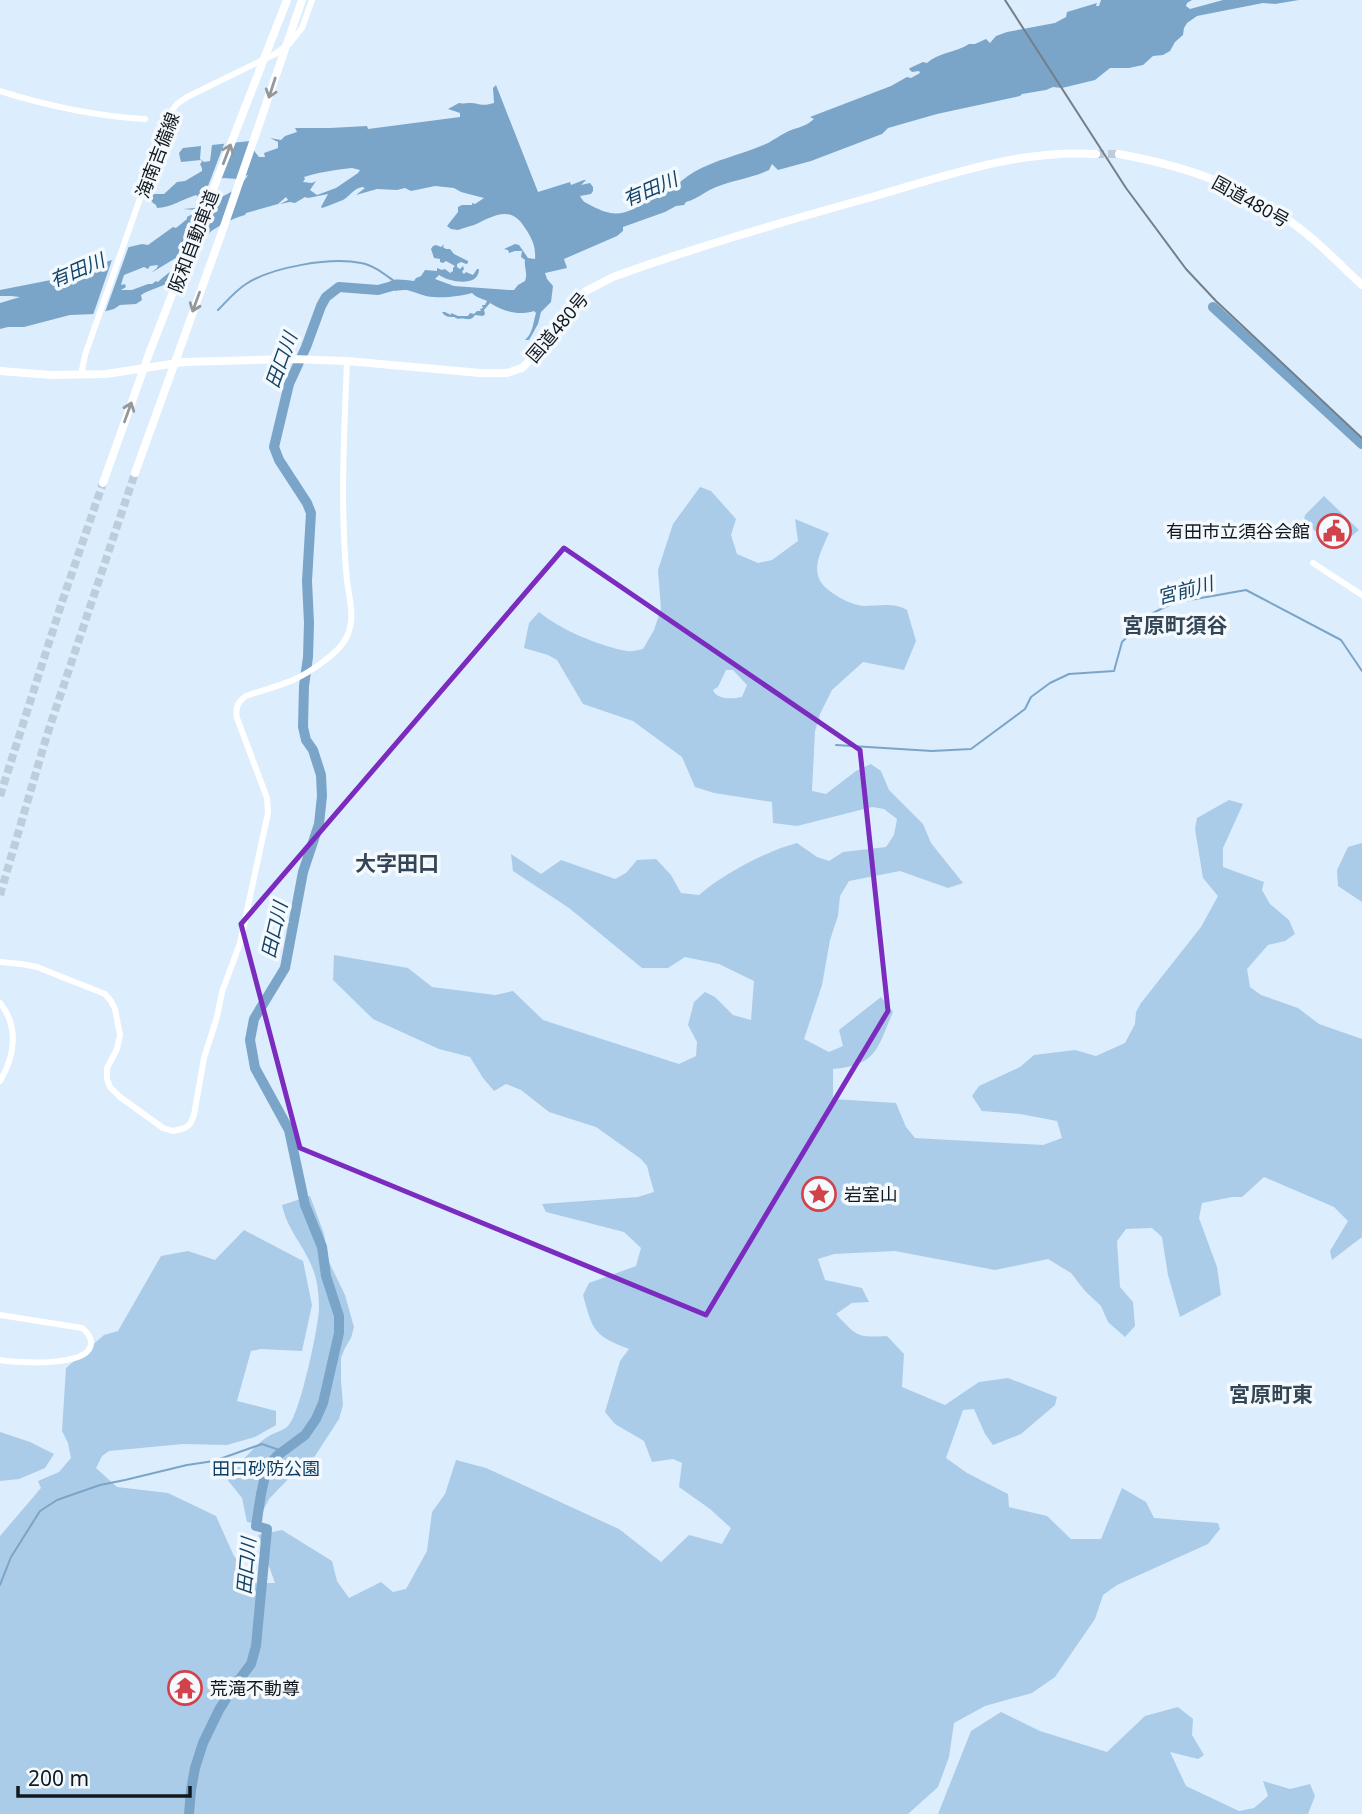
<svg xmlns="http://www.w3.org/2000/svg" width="1362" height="1814" viewBox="0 0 1362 1814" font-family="'Noto Sans','Noto Sans JP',sans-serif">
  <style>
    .green { fill: #abcce8; fill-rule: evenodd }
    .water { fill: #7ba5c8; fill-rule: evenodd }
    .pier { fill: #dcedfd }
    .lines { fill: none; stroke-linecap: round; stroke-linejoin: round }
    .stream { stroke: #7ba5c8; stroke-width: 2 }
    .river { stroke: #7ba5c8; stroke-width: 10 }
    .highway-tunnel { stroke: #becddc; stroke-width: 8; stroke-dasharray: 8 4; stroke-linecap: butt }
    .secondary { stroke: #fff; stroke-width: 6 }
    .highway { stroke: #fff; stroke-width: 8 }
    .rail { stroke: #737f8a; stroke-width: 2 }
    .oneway { stroke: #94989a }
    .marked { fill: none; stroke: #7b2cbf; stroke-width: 5; stroke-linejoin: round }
    .labels { text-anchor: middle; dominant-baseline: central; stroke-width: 7; stroke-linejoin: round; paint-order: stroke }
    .street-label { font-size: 18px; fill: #11191f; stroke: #f4f9fd }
    .poi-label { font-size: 18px; fill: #11191f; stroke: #f4f9fd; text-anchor: start }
    .park-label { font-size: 18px; fill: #0d3f62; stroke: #f4f9fd }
    .water-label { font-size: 19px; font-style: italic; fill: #124366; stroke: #f4f9fd }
    .quarter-label { font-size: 21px; font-weight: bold; fill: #344656; stroke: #f4f9fd }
  </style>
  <rect width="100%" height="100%" fill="#dcedfd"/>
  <!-- green -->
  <g class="green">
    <path d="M700,487L711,491L736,519L731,535L737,554L758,563L772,560L798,541L795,519L829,533C819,556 806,577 834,594C843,600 853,605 864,606C879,606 894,602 907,610L916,641L904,670L863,662L832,690L820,714L815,731L812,791L826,794L856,771L871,764L881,771L889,790L923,824L931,843L963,883L948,888L900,871L849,881L840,896L838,916L830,940L822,985L804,1039L829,1052L843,1046L839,1030L881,997L893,1012C877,1048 878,1065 833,1069V1099L896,1103L906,1127L915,1138L1043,1145L1062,1138L1057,1121L1020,1114L982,1111L972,1096L979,1086L1020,1067L1034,1055L1075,1050L1096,1056L1125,1043L1135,1024L1136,1012L1141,1003L1201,927L1218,896L1203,878L1195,829L1197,818L1229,800L1243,804L1223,848V867L1264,882L1262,890L1270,904L1289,920L1295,934L1285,941L1268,945L1247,969L1250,987L1261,995L1298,1008L1319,1024L1362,1039V1237L1332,1260L1330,1251L1348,1221L1334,1207L1264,1177L1242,1197H1232L1202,1203L1199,1218L1217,1267L1221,1295L1180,1317L1168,1275L1162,1237L1152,1228L1126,1229L1117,1241L1120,1287L1133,1302L1135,1326L1125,1337L1108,1322L1101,1306L1085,1291L1071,1273L1048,1259L995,1270L895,1251L834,1254L818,1259L825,1280L862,1288L869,1302L852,1303L836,1314C857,1336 856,1338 887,1336L904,1354L902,1387L945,1405L979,1382L1008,1378L1057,1397L1055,1405L1021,1434L993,1445L985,1434L974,1409L963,1410L946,1458L967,1473L1008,1494L1009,1507L1047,1516L1071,1539H1101L1122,1488L1146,1502L1154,1518L1218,1523L1220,1529L1208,1544L1117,1585L1103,1595L1095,1619L1055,1677L1032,1693L985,1706L954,1723L949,1757L938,1787L908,1814H0V1536L41,1488L38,1481L59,1472L71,1458L68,1443L62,1431L66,1368L104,1335L118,1331L161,1256L188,1251L215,1260L244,1230L303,1261L312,1305L302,1351L261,1349L251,1351L237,1401L276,1411V1425L255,1437L227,1445L183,1444L109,1451L102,1456L96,1468L117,1487L168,1493L216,1516L233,1554L250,1583H275L258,1535L282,1530L332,1561L337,1581L349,1598L381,1582L393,1592L406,1589L427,1551L432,1512L445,1494L456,1460L486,1468L619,1529L661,1562L689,1535L722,1544L731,1528L710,1509L679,1487L682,1463L673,1459L652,1462L644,1441L615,1424L605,1412L620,1361L629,1349C593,1335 593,1331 583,1295L589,1283L636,1266L641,1248L624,1232L546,1212L542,1204L638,1197L654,1192L647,1166L641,1159L596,1127L549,1112L521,1090L506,1084L494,1091L483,1078L470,1057L439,1049L373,1019L333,980L334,955L408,968L432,987L495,995L513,991L543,1020L679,1064L696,1056L697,1042L688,1025L694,1002L705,992L715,997L733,1015L751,1020L754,981L719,964L685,957L668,968H642L569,908L513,871L511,854L541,874L561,860L615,879L626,873L637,860L656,859L671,875L681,893L699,895C723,874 766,851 797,843L817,857L829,861L843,852L886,847L894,835L897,819L884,809L872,807L797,826L773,823L772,802L714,793L695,787L682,757L633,721L583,704L557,660L548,655L524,648L529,623L539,612C561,630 599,646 627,651C632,652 637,650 643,649L654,630L661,609L658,570L673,524ZM726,670H733L747,685L742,697C732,699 717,700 713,690L718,687Z"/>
    <polygon points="1324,496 1359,530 1348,539 1334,525 1322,537 1304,521 1305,515"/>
    <polygon points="1362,843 1362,902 1338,886 1337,870 1348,847"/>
    <path d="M310,1196L324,1234L329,1262L345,1295L354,1327L351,1338L345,1348L341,1358V1380L343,1405L339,1419L315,1456L306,1466L292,1475L269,1499L263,1511L262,1525L247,1522L242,1498L226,1478L224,1473C228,1467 235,1466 241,1461C251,1453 257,1443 269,1436C275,1432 283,1431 288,1426C300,1415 318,1329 319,1309C319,1296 318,1284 314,1272C306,1248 287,1230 282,1205Z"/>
    <polygon points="0,1432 30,1442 54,1454 45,1468 19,1479 0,1481"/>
    <polygon points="1178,1707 1193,1719 1192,1735 1204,1755 1198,1759 1170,1752 1186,1786 1239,1811 1254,1808 1268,1796 1263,1781 1290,1789 1310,1784 1315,1796 1308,1814 938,1814 971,1731 1001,1712 1040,1731 1107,1752 1145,1716"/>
  </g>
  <!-- water -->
  <path class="water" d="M1101,0H1192L1187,3L1186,6L1190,9L1223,0H1299L1275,4L1263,3L1197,16L1187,23L1184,28L1183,35L1175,42L1170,51L1163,55L1153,56L1143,65L1129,68H1110L1095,80L1062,88L1053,87L1046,90L1022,94L1020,96L937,114L888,128L882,134L811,161L778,170L772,164L769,170C752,178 733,180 716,187C706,191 697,199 686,202L684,205L676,206L665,212L623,227V231L617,236L564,259L567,268L545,273L547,279L553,286L551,302L541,312L538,324L529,340H525C533,333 533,323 536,313L534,311C518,316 503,311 490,303L484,310L485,314L483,316L475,315C470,323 464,317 458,319L454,317C449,317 445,317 442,312H445L451,315V313L458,316H468L470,313L474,314L477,311H481L480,309L483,308L482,305H485L487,301C481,298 477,298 472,293C461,296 446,298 434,297C424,297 416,292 407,290C403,290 399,290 395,291L394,288L391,291L384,292C386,275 401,280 414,281L416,278L421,276L425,270L437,271V268L442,270L445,269L450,273L453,271V268L455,266L446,261L443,263L440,262V259L434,258L431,249L433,246L436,245L441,247L444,244L443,247L446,249H450L454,254L468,261V263L466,264L461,262L457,264V267L460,269L463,266L464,269L462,272L464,274L466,272L473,275L477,269H479C479,288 449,282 439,275L435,279L454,286L509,290H514L518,285L525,281C528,273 524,268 525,260L521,257L522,251H515L509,253L508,250L504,249L515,244L519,245L528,258L535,259C536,247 532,238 525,228C511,204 493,216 474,225C468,227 463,228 458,230L451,229L447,226L458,212V207L462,205H472V203L475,204L484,198L461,192L454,188L435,186L411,191L405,188L397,190L377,189L356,195L365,188L362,187C353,189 350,196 343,200C336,203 330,205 322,208L321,207L328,194L308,198L305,197L295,203L290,202L280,204L288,200L286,197L278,204L246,213L245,215C233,218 208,230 200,242C194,252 186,273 176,279C172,280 169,280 165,282L166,284C157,288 149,290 141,295L142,300L136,304L120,305L114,309L95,314L70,315L24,327H8L0,329V303L20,297L11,296H0V290L56,279L112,260L125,248L142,244L148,245L173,227L176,228L187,219V217L196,212V210L183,209L195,208L201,199L196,195C183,199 170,208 157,208L156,205L153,203L150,199L154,194H164L177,182L185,181L202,171V168L200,164L202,162L201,160L181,162L179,153L183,148L201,146L200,159L204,162L210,161L212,145L250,141L255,152L259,157H265L264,153L278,148V142L270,138L281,140L285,136L297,132L295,128H330L367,126L368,129L460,117V113L448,109L459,103C463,104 466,103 469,103C481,103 479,107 494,103L493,88L496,85L538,192L570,182L571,185L584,180H586L581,185L590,183L593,187V191L591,194L580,196C584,203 585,202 592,206C608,214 618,217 635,208C643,204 647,200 656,198L655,197H649L647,193C676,193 674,184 694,172C715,160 739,155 761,146C770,143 777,137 785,133C798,126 802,129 814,119L810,117L891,86L907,77L911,78L920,73L919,71L912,72L909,69L910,68L923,62L927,63C937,53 957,52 969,44H975L986,39L990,43L996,36L1007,32L1055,23L1066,17L1067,12L1097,3L1096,6H1099ZM352,168L360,170L358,173L336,188L317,195L310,190L316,181L312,183L303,182L305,179L304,177C320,172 334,170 352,168ZM248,175C240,188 227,196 212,200L207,195V186L223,178L238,179ZM184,253C179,268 168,272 158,282L156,281L152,284H148L132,290H121L126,287L125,284L121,285L124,275L144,267L148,269L150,266L158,265L157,268L151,273Z"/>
  <!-- pier -->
  <g class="pier">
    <polygon points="237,138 178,282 171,283 226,139"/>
    <polygon points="130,243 104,315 92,318 114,254 123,245"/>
  </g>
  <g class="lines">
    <!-- stream -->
    <g class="stream">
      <path d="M218,310C227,301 235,291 246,284C272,267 330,257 361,263C373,265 384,274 394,281"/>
      <polyline points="836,745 932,751 971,749 1025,709 1031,697 1050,683 1069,674 1114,671 1122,642 1129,635 1135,624 1145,617 1173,603 1246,590 1341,640 1362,671"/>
      <polyline points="0,1585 11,1557 40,1511 57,1500 100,1485 125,1480 187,1465 214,1461 262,1444 282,1451"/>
    </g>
    <!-- river -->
    <g class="river">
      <polyline points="1213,307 1362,444"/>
      <polyline points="189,1814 191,1790 195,1768 203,1743 219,1710 232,1689 251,1664 256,1646 267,1529 256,1526 261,1494 267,1467 278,1455 305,1435 316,1419 323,1403 339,1333 339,1316 326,1276 322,1247 305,1205 289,1130 255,1068 250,1040 254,1019 285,968 303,872 319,824 322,796 321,775 313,750 306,740 303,727 304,686 308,657 309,623 307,581 311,513 307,503 279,460 274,447 289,384 306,347 321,306 326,297 339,287 378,290 396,285"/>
    </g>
    <!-- highway-tunnel -->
    <g class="highway-tunnel">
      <polyline points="1096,154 1119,154"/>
      <polyline points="0,796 62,602 103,483"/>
      <polyline points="0,895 47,735 135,473"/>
    </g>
    <!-- secondary -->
    <g class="secondary">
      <path d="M0,91C48,106 95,116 145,119"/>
      <polyline points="81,375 85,355 170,113 177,104 187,97 275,54 290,43 302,28 312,0"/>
      <polyline points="1313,563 1362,595"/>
      <path d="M0,962L22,964L37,967L105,994L111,1001L115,1009L120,1035L117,1049L107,1068V1079L110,1087L120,1097L163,1128L173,1131L185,1128L190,1124L194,1115L204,1058L217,1017L222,992L240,943L268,813L267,798L237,718C235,709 238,701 246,696C278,685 296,683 324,661C331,656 338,650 343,643C357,624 350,602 347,581C340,508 344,434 347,361"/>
      <path d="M0,1003C19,1026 15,1056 0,1081"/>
      <path d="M0,1315L82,1328C87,1332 90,1335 91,1342C93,1368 16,1363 0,1360"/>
    </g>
    <!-- highway -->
    <g class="highway">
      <path d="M1119,154C1183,166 1230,181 1285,218C1313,236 1337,262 1362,285"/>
      <path d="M0,371L51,375L106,374L184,362L292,359L347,361L480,373H507L522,368L533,357L570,308L586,291L613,277C698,246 785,221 872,197C945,176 1019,149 1096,154"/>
      <polyline points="135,473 222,232 302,0"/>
      <polyline points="103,483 150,351 287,0"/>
    </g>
    <!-- rail -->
    <polyline class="rail" points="1005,0 1126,188 1186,269 1216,301 1362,438"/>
  </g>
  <!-- one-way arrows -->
  <defs><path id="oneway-shaft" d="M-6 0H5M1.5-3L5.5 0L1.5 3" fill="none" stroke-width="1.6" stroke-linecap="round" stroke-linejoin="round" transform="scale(1.75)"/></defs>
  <g class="oneway">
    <use href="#oneway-shaft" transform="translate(272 88) rotate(108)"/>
    <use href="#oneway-shaft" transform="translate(227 154) rotate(-69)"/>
    <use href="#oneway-shaft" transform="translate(196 302) rotate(110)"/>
    <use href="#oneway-shaft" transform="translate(128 412) rotate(-70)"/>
  </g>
  <!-- marked area -->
  <path class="marked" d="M564,548L860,750L888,1011L706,1315L300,1148L241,924Z"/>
  <!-- icons -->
  <defs>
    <g id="civic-ring" transform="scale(1.75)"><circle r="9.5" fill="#f4f9fd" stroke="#d2424a" stroke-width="1.5"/><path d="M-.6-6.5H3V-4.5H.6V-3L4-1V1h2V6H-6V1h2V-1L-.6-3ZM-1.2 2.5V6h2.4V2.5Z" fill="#d2424a"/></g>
    <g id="sight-ring" transform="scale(1.75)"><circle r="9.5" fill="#f4f9fd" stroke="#d2424a" stroke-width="1.5"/><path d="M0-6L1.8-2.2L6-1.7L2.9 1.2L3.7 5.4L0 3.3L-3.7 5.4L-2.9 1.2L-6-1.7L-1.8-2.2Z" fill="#d2424a"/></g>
    <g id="temple-ring" transform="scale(1.75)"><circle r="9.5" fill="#f4f9fd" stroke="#d2424a" stroke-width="1.5"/><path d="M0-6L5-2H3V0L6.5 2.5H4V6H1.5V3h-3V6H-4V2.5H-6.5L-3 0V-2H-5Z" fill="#d2424a"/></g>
  </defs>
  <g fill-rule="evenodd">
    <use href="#civic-ring" x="1334" y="531"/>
    <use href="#sight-ring" x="819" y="1194"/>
    <use href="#temple-ring" x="185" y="1688"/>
  </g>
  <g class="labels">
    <!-- street labels -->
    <g class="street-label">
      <text transform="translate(157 155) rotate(-69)">海南吉備線</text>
      <text transform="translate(1251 201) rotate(29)">国道480号</text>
      <text transform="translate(193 241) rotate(-69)">阪和自動車道</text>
      <text transform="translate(557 327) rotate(-50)">国道480号</text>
    </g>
    <!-- poi labels -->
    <g class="poi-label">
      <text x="1310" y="531" text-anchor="end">有田市立須谷会館</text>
      <text x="844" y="1194">岩室山</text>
      <text x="210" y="1688">荒滝不動尊</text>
    </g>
    <!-- park labels -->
    <g class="park-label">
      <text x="266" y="1468">田口砂防公園</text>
    </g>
    <!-- water labels -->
    <g class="water-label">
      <text transform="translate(650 189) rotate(-23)">有田川</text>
      <text transform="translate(77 270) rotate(-23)">有田川</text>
      <text transform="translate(281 360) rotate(-70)">田口川</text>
      <text transform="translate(1185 590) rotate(-15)">宮前川</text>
      <text transform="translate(274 930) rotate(-77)">田口川</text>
      <text transform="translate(246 1566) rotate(-85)">田口川</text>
    </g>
    <!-- quarter labels -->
    <g class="quarter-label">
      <text x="1175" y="625">宮原町須谷</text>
      <text x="397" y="863">大字田口</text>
      <text x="1271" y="1394">宮原町東</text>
    </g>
  </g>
  <!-- scale -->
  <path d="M18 1786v10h172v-10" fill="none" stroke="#11191f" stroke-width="3.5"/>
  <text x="28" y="1786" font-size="21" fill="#11191f" stroke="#f4f9fd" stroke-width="5" paint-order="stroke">200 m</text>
</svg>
